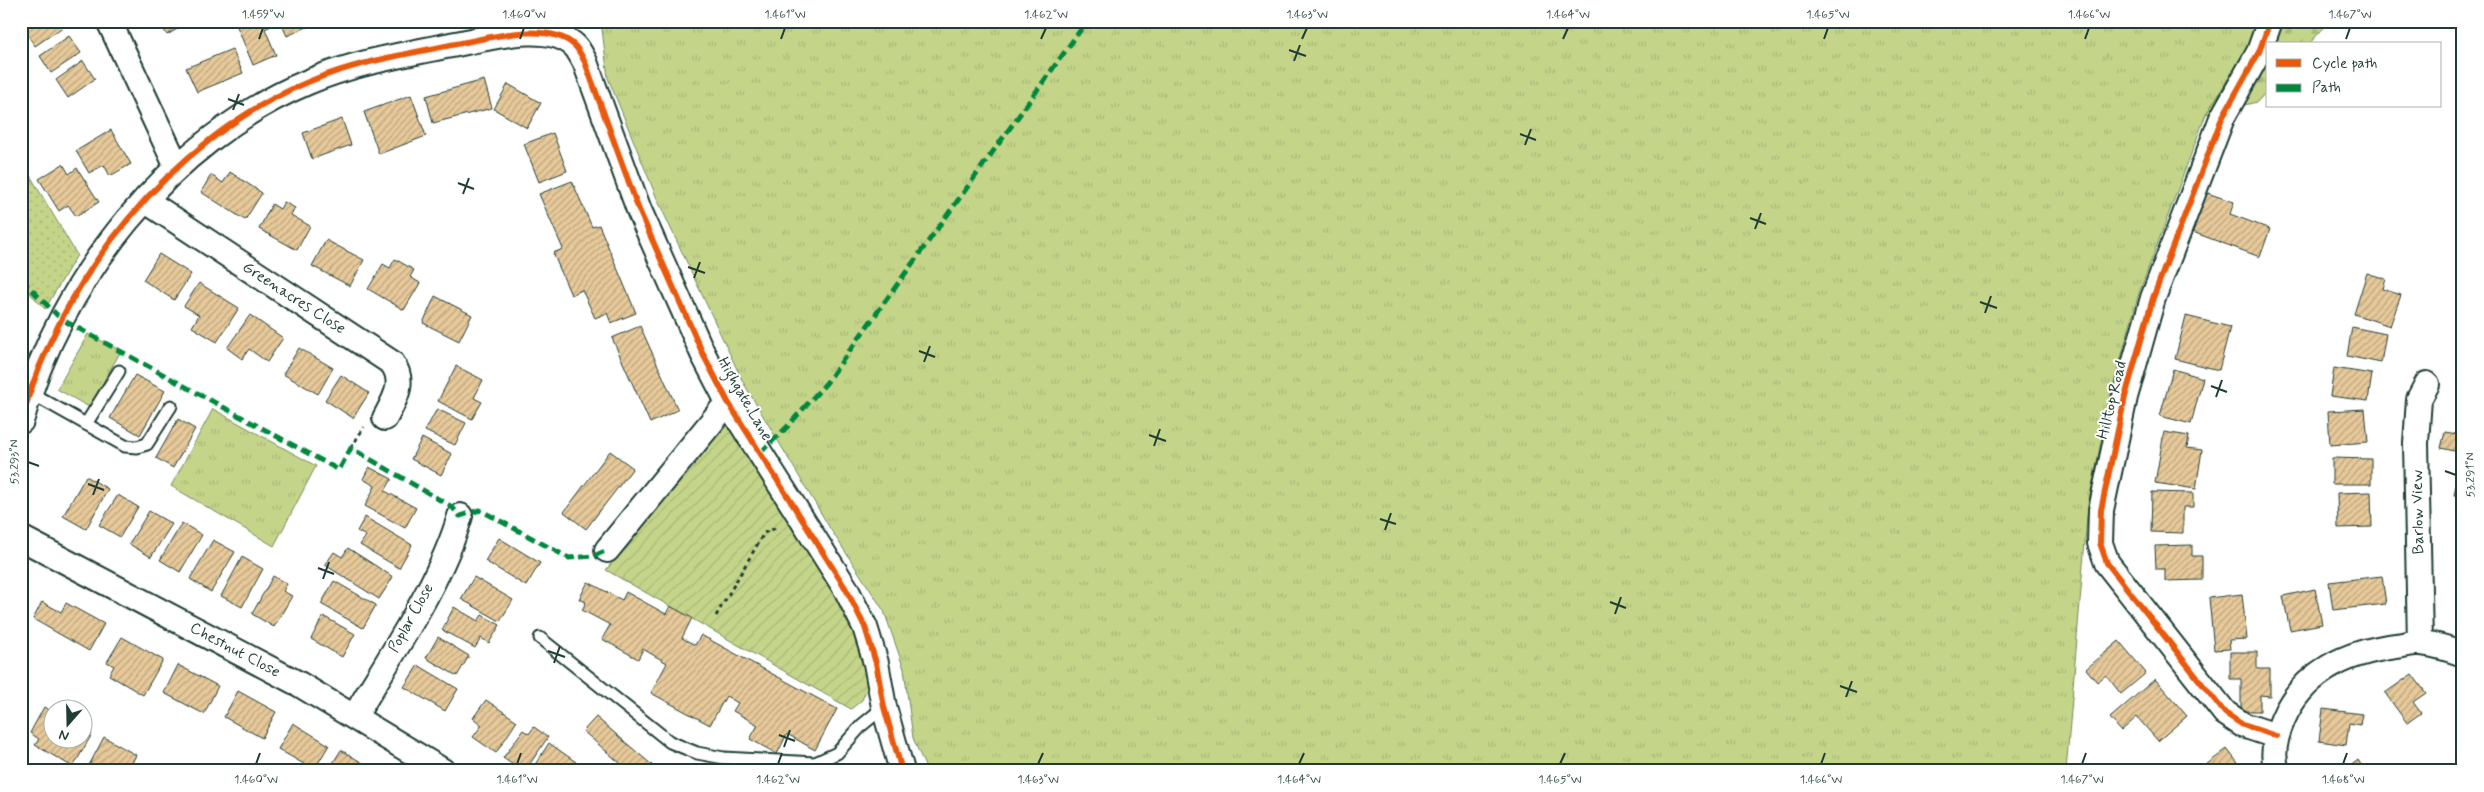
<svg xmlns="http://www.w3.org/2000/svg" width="2484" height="792" viewBox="0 0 2484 792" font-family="Mynerve,sans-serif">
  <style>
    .grass { fill: url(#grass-tufts); stroke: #72895f }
    .forest { fill: url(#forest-firs); stroke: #72895f }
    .park { fill: url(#park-dots); stroke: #72895f }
    .garden { fill: url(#garden-furrows); stroke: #72895f }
    .building { fill: url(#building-hatch); stroke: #1f3d34 }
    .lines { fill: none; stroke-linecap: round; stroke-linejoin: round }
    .lane-casing { stroke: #1f3d34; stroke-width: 15 }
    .street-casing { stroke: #1f3d34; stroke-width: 28 }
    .path { stroke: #1f3d34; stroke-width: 3; stroke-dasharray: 4 4; stroke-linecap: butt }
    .lane { stroke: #fff; stroke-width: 11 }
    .street { stroke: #fff; stroke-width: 24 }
    .quiet { stroke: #00873e; stroke-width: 5; stroke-dasharray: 10 5; stroke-linecap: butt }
    .cycleway-casing { stroke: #fff; stroke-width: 9 }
    .cycleway { stroke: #e8590c; stroke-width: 6 }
    .ticks { fill: none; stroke: #1f3d34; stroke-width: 2 }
    .labels { text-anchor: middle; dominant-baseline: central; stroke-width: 4; stroke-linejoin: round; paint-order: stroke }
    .street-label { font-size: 16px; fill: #1f3d34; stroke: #fff }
    .neatline { fill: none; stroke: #1f3d34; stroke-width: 2 }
    .ticks-label { font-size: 12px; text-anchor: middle; fill: #1f3d34 }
  </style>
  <defs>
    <pattern id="grass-tufts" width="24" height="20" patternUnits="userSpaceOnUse" patternTransform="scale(1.25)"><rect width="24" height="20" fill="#c4d58a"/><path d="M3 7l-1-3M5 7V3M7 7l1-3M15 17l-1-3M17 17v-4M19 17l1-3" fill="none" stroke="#a8b878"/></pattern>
    <pattern id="forest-firs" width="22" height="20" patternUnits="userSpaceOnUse" patternTransform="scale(1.25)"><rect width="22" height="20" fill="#c4d58a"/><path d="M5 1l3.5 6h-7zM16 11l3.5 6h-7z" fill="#a8b878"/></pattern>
    <pattern id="park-dots" width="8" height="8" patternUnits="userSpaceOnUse" patternTransform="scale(1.25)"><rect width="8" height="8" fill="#c4d58a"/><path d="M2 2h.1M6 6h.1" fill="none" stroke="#a8b878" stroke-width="1.8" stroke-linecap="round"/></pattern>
    <pattern id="garden-furrows" width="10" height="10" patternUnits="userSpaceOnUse" patternTransform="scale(1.25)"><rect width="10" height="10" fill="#c4d58a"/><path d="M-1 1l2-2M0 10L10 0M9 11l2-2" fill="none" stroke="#a8b878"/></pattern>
    <pattern id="building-hatch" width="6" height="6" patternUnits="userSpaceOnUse" patternTransform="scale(1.25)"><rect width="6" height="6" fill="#e7c99a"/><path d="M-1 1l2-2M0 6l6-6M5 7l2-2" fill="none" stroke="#bba47e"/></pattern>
  </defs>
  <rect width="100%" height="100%" fill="#fff"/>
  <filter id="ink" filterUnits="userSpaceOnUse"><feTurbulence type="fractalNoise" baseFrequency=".02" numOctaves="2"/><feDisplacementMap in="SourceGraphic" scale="10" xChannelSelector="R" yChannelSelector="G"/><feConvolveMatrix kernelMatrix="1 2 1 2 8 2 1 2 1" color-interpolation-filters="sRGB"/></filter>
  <g filter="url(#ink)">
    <!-- grass -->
    <g class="grass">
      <polygon points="601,21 2258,21 2254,39 2206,114 2139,293 2111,394 2088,505 2066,771 927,771 913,738 904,669 884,611 831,530 743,382 658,201 608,78"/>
      <polygon points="88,334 121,351 89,407 57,389"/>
      <polygon points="213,409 316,466 274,546 171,486"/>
    </g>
    <!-- forest -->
    <polygon class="forest" points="2258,21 2330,21 2309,44 2268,44 2268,90 2257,102 2206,114 2254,39"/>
    <!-- park -->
    <polygon class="park" points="21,151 25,167 77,255 45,309 21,284"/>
    <!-- garden -->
    <polygon class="garden" points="724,419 827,570 852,617 870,681 862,700 851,709 606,570"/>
    <!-- building -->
    <g class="building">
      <polygon points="33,21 64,21 66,25 35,46 23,28"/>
      <polygon points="159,21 191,21 167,35"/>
      <polygon points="243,21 273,21 275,24 265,29 276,55 253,65 236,24"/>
      <polygon points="280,21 318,21 318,22 287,36"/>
      <polygon points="69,36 81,53 51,73 40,56"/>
      <polygon points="232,49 243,73 197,92 186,68"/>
      <polygon points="83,61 95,79 68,98 56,80"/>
      <polygon points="484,80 492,108 433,123 426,96"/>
      <polygon points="508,84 541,103 527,128 494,109"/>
      <polygon points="411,95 426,136 379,154 364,112"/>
      <polygon points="342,119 351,145 312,159 303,133"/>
      <polygon points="111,130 131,164 110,176 104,165 89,173 76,151"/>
      <polygon points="553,133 567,171 539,182 524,144"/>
      <polygon points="63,164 69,174 77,168 99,202 76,216 68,205 59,211 39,179"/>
      <polygon points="230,172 262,193 245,220 201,192 211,175 223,183"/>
      <polygon points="572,181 592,227 599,225 636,313 611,323 607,313 595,318 582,290 571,295 553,253 563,249 539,194"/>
      <polygon points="2204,192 2234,202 2230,214 2270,229 2260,257 2190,231"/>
      <polygon points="284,202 295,208 291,215 310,226 297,250 259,229 272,204 280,209"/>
      <polygon points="326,240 364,260 350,286 312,266"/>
      <polygon points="159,254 191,274 174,300 143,280"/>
      <polygon points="395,259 414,270 410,277 420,283 404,310 368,289 383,264 390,268"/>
      <polygon points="2367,273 2386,279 2383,289 2401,295 2390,326 2354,314"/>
      <polygon points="199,283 239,308 217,342 192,327 199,315 184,306"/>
      <polygon points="435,296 472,315 459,341 423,323"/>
      <polygon points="2460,297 2463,298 2463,317 2456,316"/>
      <polygon points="250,315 283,338 267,362 249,349 242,359 227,348"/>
      <polygon points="2186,316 2230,327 2219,370 2175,359"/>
      <polygon points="640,326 678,410 650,423 612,338"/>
      <polygon points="2352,327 2386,334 2381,363 2347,356"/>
      <polygon points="299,348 333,368 318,394 283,374"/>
      <polygon points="456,366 483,380 474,398 482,402 472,419 438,401"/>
      <polygon points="2334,368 2372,374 2368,401 2330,396"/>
      <polygon points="2173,369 2203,378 2191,424 2160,416"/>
      <polygon points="135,375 165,391 140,435 110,418"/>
      <polygon points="341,375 369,393 353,418 325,400"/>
      <polygon points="437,409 466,423 455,445 425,431"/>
      <polygon points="2365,409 2368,442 2330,445 2328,411"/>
      <polygon points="178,419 195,429 173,468 156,458"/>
      <polygon points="2164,432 2189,436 2187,448 2202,450 2196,489 2155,483"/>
      <polygon points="2445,432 2463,435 2463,453 2441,448"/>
      <polygon points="422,438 452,454 441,475 411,459"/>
      <polygon points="610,451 633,468 586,529 564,512"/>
      <polygon points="2332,458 2371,459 2371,484 2332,484"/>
      <polygon points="2460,464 2463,464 2463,497 2454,495"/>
      <polygon points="369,467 392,479 385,491 416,508 405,528 365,506 375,486 363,479"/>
      <polygon points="86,476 108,489 86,529 63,516"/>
      <polygon points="2152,492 2193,493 2193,507 2183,507 2183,533 2151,532"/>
      <polygon points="2371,492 2372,527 2338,528 2337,493"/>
      <polygon points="118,495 138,507 120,537 99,525"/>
      <polygon points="149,511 172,524 151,557 129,544"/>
      <polygon points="365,517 412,545 399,568 360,545 366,536 357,531"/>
      <polygon points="182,523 202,535 180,572 160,560"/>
      <polygon points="499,538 540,563 526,586 485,561"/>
      <polygon points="213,540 235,552 211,592 190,579"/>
      <polygon points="2192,545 2192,556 2202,556 2202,580 2165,581 2165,569 2156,569 2155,546"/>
      <polygon points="348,548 393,577 379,599 325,565 334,552 342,557"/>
      <polygon points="242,557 263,569 242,607 221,596"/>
      <polygon points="273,576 287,584 283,591 292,596 274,627 252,614"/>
      <polygon points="2382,576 2386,604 2333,610 2329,582"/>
      <polygon points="474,577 513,600 500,621 461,599"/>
      <polygon points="334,581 376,605 363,628 321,604"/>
      <polygon points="588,582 622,600 626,592 666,614 670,606 692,618 682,638 695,645 701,635 837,709 815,750 787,734 777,754 750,739 758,725 733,711 738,703 726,696 710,725 651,693 667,663 643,649 638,659 602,639 610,625 582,610 586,602 579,599"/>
      <polygon points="2459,586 2463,587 2463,611 2457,611"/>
      <polygon points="2315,589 2322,624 2290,630 2283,596"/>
      <polygon points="2242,594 2247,639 2229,640 2230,649 2214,650 2209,598"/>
      <polygon points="42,602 61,612 66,603 104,624 89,651 33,619"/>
      <polygon points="454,607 478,621 482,615 500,625 489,643 481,638 475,648 442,630"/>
      <polygon points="323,616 355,634 342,657 311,639"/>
      <polygon points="122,637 163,660 143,695 109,675 114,666 107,662"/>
      <polygon points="438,637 469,656 457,676 426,658"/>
      <polygon points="2119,641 2146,673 2121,694 2106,675 2097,682 2086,669"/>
      <polygon points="2230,652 2257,652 2257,669 2270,669 2270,696 2260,695 2260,711 2241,711 2241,679 2230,679"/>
      <polygon points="178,665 218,686 204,714 164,693"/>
      <polygon points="418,665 458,689 445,711 404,687"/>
      <polygon points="2412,674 2426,693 2413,702 2421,713 2407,723 2385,693"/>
      <polygon points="2155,679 2187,716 2158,741 2137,717 2121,731 2110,718"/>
      <polygon points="238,691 276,712 262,738 224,717"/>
      <polygon points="486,700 517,721 496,753 473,737 482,725 473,718"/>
      <polygon points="44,707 52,712 52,740 82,740 82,729 92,734 73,767 35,745 39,739 30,733"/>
      <polygon points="2323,709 2362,714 2360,725 2349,723 2346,745 2319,741"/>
      <polygon points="596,717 652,765 647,771 629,771 583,731"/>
      <polygon points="293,723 329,745 314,770 278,749"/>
      <polygon points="534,727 548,737 525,771 522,771 503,758 523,730 529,734"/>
      <polygon points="104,737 136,755 131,765 137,771 86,771"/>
      <polygon points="549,743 576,762 571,771 531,771"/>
      <polygon points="2227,749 2241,767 2236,771 2198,771"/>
      <polygon points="341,750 371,768 370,771 328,771"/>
      <polygon points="2358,760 2365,771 2344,771"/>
    </g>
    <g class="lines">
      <!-- lane casing -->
      <g class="lane-casing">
        <g id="lane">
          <polyline points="29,392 125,446 137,447 147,444 171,406"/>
          <polyline points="86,424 119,371"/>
          <polyline points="540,638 670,742 697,753 724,758 815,763 837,753 862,725 884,707"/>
        </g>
      </g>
      <!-- street casing -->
      <g class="street-casing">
        <g id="street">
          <polyline points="109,21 177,167"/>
          <polyline points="2270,21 2259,52 2222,118 2153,298 2125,397 2101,510 2100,543 2107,563 2225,713 2243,725 2276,736"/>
          <path d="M146,201L392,363C406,382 395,399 385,418"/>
          <path d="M21,421C60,279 171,139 308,82C358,61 413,53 466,42C496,36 551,22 575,46C579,50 582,57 585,62L639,210L703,354L728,402L846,589L865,627L876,663L884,707L902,771"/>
          <polyline points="21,538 299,684 443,771"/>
          <polyline points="607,550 728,402"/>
          <polyline points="2420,643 2416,443 2419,399 2427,384"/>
          <path d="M355,716C390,656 441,582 460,516"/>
          <path d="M2277,771C2271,754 2276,735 2283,719C2303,672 2348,652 2396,646C2404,645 2414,642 2422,643C2436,645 2450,649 2463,654"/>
        </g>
      </g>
      <!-- path -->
      <g class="path">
        <polyline points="351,448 364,427"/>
        <polyline points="716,616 764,533 778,527"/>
      </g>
      <!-- lane -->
      <use href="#lane" class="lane"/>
      <!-- street -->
      <use href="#street" class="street"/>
      <!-- quiet -->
      <g class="quiet">
        <polyline points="21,279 61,319 339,470 351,448 452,507 460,516 480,510 569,558 594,556 607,550"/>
        <polyline points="760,453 787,427 827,382 1087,21"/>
      </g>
      <!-- cycleway casing -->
      <g class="cycleway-casing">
        <g id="cycleway">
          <polyline points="2270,21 2259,52 2222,118 2153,298 2125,397 2101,510 2100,543 2107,563 2225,713 2243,725 2276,736"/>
          <path d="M21,421C60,279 171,139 308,82C358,61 413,53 466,42C496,36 551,22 575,46C579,50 582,57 585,62L639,210L703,354L728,402L846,589L865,627L876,663L884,707L902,771"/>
        </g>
      </g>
      <!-- cycleway -->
      <use href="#cycleway" class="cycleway"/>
    </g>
  </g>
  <!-- ticks -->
  <path class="ticks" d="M259,39L263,28M520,39L524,28M781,39L785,28M1041,39L1046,28M1302,39L1307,28M1563,39L1568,28M1824,39L1828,28M2085,39L2089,28M2346,39L2350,28M1289,50L1306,56M1294,61L1300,45M228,99L244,105M233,110L239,94M1520,134L1536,140M1525,145L1531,129M458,183L474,189M463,194L469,178M1750,218L1766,224M1755,229L1761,213M688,267L705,273M694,278L700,262M1980,302L1997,308M1985,313L1991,296M919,351L935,357M924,362L930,346M2211,386L2227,392M2216,397L2222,380M1149,435L1166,441M1154,446L1160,429M28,462L39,466M2445,471L2456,475M88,484L104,490M93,495L99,479M1380,519L1396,524M1385,530L1391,513M318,568L334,574M323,579L329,562M1610,602L1626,608M1615,614L1621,597M548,651L565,657M554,663L560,646M1840,686L1857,692M1846,697L1852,681M779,735L795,741M784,747L790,730M256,764L260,753M517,764L521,753M778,764L782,753M1038,764L1043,753M1299,764L1304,753M1560,764L1565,753M1821,764L1825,753M2082,764L2086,753M2343,764L2347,753"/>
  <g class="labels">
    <!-- street labels -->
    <g class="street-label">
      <text transform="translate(294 298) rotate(33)">Greenacres Close</text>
      <text transform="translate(745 399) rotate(60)">Highgate Lane</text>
      <text transform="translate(2112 400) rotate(-76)">Hilltop Road</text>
      <text transform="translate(2418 512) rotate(-91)">Barlow View</text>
      <text transform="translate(411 618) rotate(-61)">Poplar Close</text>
      <text transform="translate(235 650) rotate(28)">Chestnut Close</text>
    </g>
  </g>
  <!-- margin -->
  <rect width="2484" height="792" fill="none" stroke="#fff" stroke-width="55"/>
  <!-- legend -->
  <rect x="2266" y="42" width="175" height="65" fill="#ffffff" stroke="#a5b1ae"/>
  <rect x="2276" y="59" width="25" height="8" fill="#e8590c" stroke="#a5b1ae"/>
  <text x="2312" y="68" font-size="15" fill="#1f3d34">Cycle path</text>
  <rect x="2276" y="84" width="25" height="8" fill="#00873e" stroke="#a5b1ae"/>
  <text x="2312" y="92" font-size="15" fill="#1f3d34">Path</text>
  <!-- north arrow -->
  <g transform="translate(68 724) rotate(200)"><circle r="24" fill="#ffffff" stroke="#a5b1ae"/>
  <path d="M0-4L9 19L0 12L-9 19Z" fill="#1f3d34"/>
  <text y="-8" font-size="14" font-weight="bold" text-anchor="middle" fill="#1f3d34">N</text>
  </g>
  <rect x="28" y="28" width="2428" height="736" class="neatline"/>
  <g class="ticks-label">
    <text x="263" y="18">1.459°W</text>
    <text x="524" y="18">1.460°W</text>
    <text x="785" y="18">1.461°W</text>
    <text x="1046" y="18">1.462°W</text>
    <text x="1307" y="18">1.463°W</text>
    <text x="1568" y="18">1.464°W</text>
    <text x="1828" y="18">1.465°W</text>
    <text x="2089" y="18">1.466°W</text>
    <text x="2350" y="18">1.467°W</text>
    <text transform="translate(14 462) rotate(-90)" y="4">53.293°N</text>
    <text transform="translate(2470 475) rotate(-90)" y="4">53.291°N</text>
    <text x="256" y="783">1.460°W</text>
    <text x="517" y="783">1.461°W</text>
    <text x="778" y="783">1.462°W</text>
    <text x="1038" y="783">1.463°W</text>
    <text x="1299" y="783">1.464°W</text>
    <text x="1560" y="783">1.465°W</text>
    <text x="1821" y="783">1.466°W</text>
    <text x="2082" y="783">1.467°W</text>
    <text x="2343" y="783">1.468°W</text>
  </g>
</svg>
